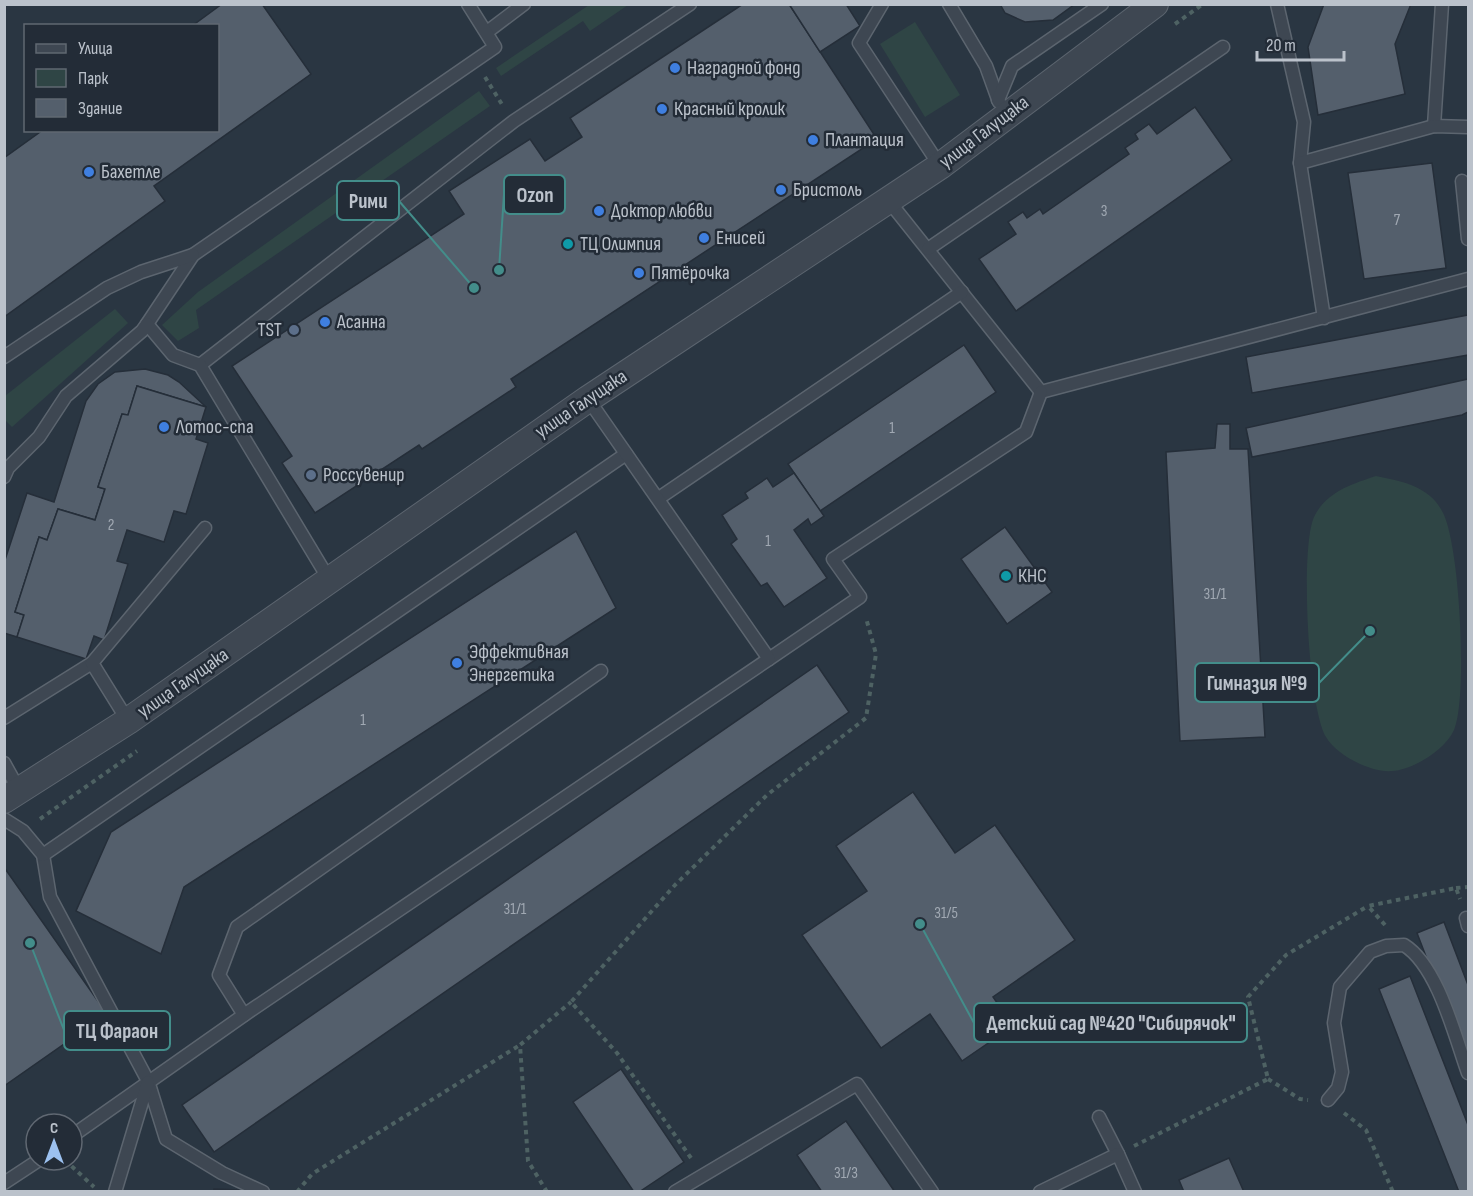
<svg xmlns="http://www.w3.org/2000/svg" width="1473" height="1196" viewBox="0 0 1473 1196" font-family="'Sofia Sans Condensed',sans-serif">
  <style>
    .green { fill: #2f4545 }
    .building { fill: #545f6c; stroke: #252e39; stroke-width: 1.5 }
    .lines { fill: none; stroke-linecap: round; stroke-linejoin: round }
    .service-casing { stroke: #5c656f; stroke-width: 15 }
    .minor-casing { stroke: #5c656f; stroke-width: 28 }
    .path { stroke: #4e6263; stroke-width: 4; stroke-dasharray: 4.5 4.5; stroke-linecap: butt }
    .service { stroke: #3e4752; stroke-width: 12 }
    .minor { stroke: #3e4752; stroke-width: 26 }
    .shop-dot { fill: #3f7fe0; stroke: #232c37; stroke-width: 2 }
    .culture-dot { fill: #0f9aa8; stroke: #232c37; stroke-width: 2 }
    .service-dot { fill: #5c6f8a; stroke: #232c37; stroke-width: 2 }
    .labels { text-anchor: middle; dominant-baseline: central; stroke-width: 5; stroke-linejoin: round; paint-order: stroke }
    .number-label { font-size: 16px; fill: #a1a9b3 }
    .poi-label { font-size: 20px; fill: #bbc2cb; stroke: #232c37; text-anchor: start }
    .street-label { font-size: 20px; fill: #bbc2cb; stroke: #232c37 }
    .leader { fill: none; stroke: #438d8a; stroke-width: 2 }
    .callout-dot { fill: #438d8a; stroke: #232c37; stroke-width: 2 }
    .callout { fill: #232c37; stroke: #438d8a; stroke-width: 2 }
    .callout-label { font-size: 21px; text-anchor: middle; font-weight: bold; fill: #bbc2cb }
  </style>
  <rect width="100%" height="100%" fill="#2a3642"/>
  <!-- green -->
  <g class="green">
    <polygon points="589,5 628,5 590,31 583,21 501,76 496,68"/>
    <polygon points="915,22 960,95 925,117 880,44"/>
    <polygon points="479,91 490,106 196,310 199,328 178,341 162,325 198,292"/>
    <polygon points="115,309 128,323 12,427 5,420 5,396"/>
    <path d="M1376,476C1401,481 1429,486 1442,511C1460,541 1468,698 1454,730C1445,750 1413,770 1392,771C1371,773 1336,755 1326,737C1308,706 1300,549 1314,517C1326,492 1352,484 1376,476Z"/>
  </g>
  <!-- building -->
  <g class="building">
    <polygon points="222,4 262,4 311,74 154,186 165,201 4,317 4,158 43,130 218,130 218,26 192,26"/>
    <polygon points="743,4 789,4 877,139 511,379 516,387 422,449 419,445 315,513 282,463 292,456 232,366 464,214 449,191 530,139 545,161 582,137 570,118"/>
    <polygon points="789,4 846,4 860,26 820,52"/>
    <polygon points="1000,4 1075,4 1053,20 1025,22 1005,13"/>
    <polygon points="1324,4 1411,4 1395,44 1405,94 1318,115 1308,47"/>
    <polygon points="1195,107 1232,160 1016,311 979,259 1016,234 1008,222 1023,212 1027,218 1040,209 1043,214 1129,154 1125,148 1138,139 1135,134 1149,124 1157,134"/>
    <polygon points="1432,163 1446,268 1364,279 1348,173"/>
    <polygon points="1468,315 1468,355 1252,393 1246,357"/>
    <polygon points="964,345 996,392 820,511 788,464"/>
    <polygon points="145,369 168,375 179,382 206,407 137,386 128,415 122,414 98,487 105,489 95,520 58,509 47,540 39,537 15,612 24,615 17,637 4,633 4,563 27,493 54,502 86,401 98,384 115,372"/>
    <polygon points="1468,379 1468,412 1462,415 1252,457 1246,428"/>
    <polygon points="137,386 206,407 196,439 208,443 186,514 174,511 164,542 127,530 117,561 128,564 104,640 94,636 86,659 17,637 24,615 15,612 39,537 47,540 58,509 95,520 105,489 98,487 122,414 128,415"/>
    <polygon points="1217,424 1230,424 1230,449 1248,449 1265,737 1180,741 1166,452 1215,448"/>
    <polygon points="794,473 824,516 811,525 808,519 794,530 827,578 784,607 767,583 761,586 731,544 737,539 722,515 748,498 745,493 767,478 773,487"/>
    <polygon points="1005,527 1052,592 1007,624 961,559"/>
    <polygon points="576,531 616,608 184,887 161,954 76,911 111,832"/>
    <polygon points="817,665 849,712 214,1152 182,1105"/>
    <polygon points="913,792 955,853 995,825 1075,940 993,997 1013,1026 962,1061 930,1014 881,1048 802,935 867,891 836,846"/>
    <polygon points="6,870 107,1014 4,1086 4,871"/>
    <polygon points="1444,922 1468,985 1468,1066 1417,933"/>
    <polygon points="1410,976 1468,1125 1468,1192 1459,1192 1379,989"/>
    <polygon points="621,1069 684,1162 639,1192 634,1192 573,1102"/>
    <polygon points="846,1121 895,1192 822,1192 797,1155"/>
    <polygon points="1229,1158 1244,1192 1184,1192 1179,1180"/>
    <polygon points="214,1189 241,1190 241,1192 214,1192"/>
  </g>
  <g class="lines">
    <!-- service casing -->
    <g class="service-casing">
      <g id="service">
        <polyline points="882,4 859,43 940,166"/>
        <polyline points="949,4 986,66 999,102"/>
        <polyline points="1277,4 1304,122 1300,163"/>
        <polyline points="487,32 524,4"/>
        <polyline points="998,100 1012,66 1102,4"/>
        <polyline points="1434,126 1442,4"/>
        <polyline points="1462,181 1468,239"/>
        <polyline points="888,200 1041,392 1468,279"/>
        <polyline points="928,249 1223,47"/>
        <polyline points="1324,318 1300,163 1434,126 1468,127"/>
        <polyline points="147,324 193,255 495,47 468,4"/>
        <polyline points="4,357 107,288 141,272 193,255"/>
        <polyline points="200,365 514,121 690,4"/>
        <polyline points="4,477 8,468 39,437 66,396 142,331 147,324 173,355 200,365 330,581"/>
        <polyline points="659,498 962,292"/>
        <polyline points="769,659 860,597 833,559 1026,432 1041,392"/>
        <polyline points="4,718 92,663"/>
        <polyline points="128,721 92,663 205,528"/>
        <polyline points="4,763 19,790"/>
        <polyline points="4,819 23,831 43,855 50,897 148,1081 166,1139 222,1173 263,1192"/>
        <polyline points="43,855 626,454"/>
        <polyline points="1466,918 1468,926"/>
        <polyline points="244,1015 219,975 237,927 601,671"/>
        <path d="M1328,1100L1338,1088L1342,1072L1334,1023L1340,987L1370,952L1386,946L1404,945C1438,966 1455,1037 1468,1073"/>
        <polyline points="1099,1117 1118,1154"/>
        <polyline points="72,1136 244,1015 769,659 588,399"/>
        <polyline points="4,1183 39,1160"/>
        <polyline points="115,1192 148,1082"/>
        <polyline points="675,1192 857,1084 932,1192"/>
        <polyline points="1040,1192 1118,1154 1135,1192"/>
      </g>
    </g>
    <!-- minor casing -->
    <g class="minor-casing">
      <polyline id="minor" points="4,800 128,721 588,399 940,166 1155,4"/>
    </g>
    <!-- path -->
    <g class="path">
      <polyline points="1175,24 1203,4"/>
      <polyline points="485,77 503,106"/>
      <polyline points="40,819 137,751"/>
      <polyline points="1456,888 1468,887"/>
      <polyline points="1385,925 1368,906 1456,888 1460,899"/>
      <polyline points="1268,1079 1300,1099 1308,1100"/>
      <polyline points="1344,1113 1366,1130 1393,1192"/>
      <polyline points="1134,1146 1268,1079 1248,997 1286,955 1368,906"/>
      <polyline points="691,1158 617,1053 571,1002 675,885 767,795 866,718 876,654 866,618"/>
      <polyline points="65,1160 94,1187"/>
      <polyline points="297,1192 312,1174 520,1045"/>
      <polyline points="547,1192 528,1161 520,1045 571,1002"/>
    </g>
    <!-- service -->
    <use href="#service" class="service"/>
    <!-- minor -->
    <use href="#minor" class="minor"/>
  </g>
  <!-- markers -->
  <g class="shop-dot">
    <circle cx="675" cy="68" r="6"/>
    <circle cx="662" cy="109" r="6"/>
    <circle cx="813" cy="140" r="6"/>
    <circle cx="89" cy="172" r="6"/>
    <circle cx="781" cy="190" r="6"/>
    <circle cx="599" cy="211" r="6"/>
    <circle cx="704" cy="238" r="6"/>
    <circle cx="639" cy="273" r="6"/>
    <circle cx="325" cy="322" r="6"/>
    <circle cx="164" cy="427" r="6"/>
    <circle cx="457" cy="663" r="6"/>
  </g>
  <g class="culture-dot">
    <circle cx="568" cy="244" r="6"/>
    <circle cx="1006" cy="576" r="6"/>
  </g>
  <g class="service-dot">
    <circle cx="294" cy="330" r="6"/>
    <circle cx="311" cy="475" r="6"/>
  </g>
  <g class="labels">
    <!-- number labels -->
    <g class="number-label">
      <text x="1104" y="211">3</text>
      <text x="1397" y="220">7</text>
      <text x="892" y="428">1</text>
      <text x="111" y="525">2</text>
      <text x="768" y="541">1</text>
      <text x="1215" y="594">31/1</text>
      <text x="363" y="720">1</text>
      <text x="515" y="909">31/1</text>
      <text x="946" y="913">31/5</text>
      <text x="846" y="1173">31/3</text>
    </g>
    <!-- poi labels -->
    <g class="poi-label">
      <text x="687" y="68">Наградной фонд</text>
      <text x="674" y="109">Красный кролик</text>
      <text x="825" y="140">Плантация</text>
      <text x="101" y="172">Бахетле</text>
      <text x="793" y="190">Бристоль</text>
      <text x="611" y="211">Доктор любви</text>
      <text x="716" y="238">Енисей</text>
      <text x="580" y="244">ТЦ Олимпия</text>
      <text x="651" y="273">Пятёрочка</text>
      <text x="337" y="322">Асанна</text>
      <text x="282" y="330" text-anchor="end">TST</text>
      <text x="176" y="427">Лотос-спа</text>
      <text x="323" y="475">Россувенир</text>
      <text x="1018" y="576">КНС</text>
      <text x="469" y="652">Эффективная<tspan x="469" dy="23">Энергетика</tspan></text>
    </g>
    <!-- street labels -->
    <g class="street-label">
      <text transform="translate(984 132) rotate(-37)">улица Галущака</text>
      <text transform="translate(581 404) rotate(-34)">улица Галущака</text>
      <text transform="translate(183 683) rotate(-35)">улица Галущака</text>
    </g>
  </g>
  <!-- callouts -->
  <path class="leader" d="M499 270L504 194M474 288L399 201M1370 631L1319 683M920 924L974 1023M30 943L64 1030"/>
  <g class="callout-dot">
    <circle cx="499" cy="270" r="6"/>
    <circle cx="474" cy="288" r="6"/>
    <circle cx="1370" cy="631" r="6"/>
    <circle cx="920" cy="924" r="6"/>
    <circle cx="30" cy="943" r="6"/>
  </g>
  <g class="callout">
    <rect x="504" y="175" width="61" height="39" rx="6"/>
    <rect x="337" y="181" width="62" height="39" rx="6"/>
    <rect x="1195" y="663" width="124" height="39" rx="6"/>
    <rect x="974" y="1003" width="273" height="39" rx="6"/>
    <rect x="64" y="1011" width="106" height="39" rx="6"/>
  </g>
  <g class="callout-label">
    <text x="535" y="202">Ozon</text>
    <text x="368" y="208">Рими</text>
    <text x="1257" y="690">Гимназия №9</text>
    <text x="1111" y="1030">Детский сад №420 "Сибирячок"</text>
    <text x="117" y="1038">ТЦ Фараон</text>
  </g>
  <!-- border -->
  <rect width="1473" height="1196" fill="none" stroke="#bbc2cb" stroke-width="12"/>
  <!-- legend -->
  <rect x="24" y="24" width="195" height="108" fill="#232c37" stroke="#606872" stroke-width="1.5"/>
  <rect x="36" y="44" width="30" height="9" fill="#3e4752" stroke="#606872" stroke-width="1.5"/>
  <text x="78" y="54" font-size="18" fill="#bbc2cb">Улица</text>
  <rect x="36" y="69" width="30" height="18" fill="#2f4545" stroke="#606872" stroke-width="1.5"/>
  <text x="78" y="84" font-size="18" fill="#bbc2cb">Парк</text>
  <rect x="36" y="99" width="30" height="18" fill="#545f6c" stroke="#606872" stroke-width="1.5"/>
  <text x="78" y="114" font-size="18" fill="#bbc2cb">Здание</text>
  <!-- north arrow -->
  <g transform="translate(54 1142)"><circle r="28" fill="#232c37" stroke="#606872" stroke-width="1.5"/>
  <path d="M0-4.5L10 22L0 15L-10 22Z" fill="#9cc1f0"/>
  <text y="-9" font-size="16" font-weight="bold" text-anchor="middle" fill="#bbc2cb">С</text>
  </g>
  <!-- scale -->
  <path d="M1257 51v9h87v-9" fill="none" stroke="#bbc2cb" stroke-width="3"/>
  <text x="1266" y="51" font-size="18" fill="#bbc2cb" stroke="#232c37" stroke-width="4.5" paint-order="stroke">20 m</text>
</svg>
